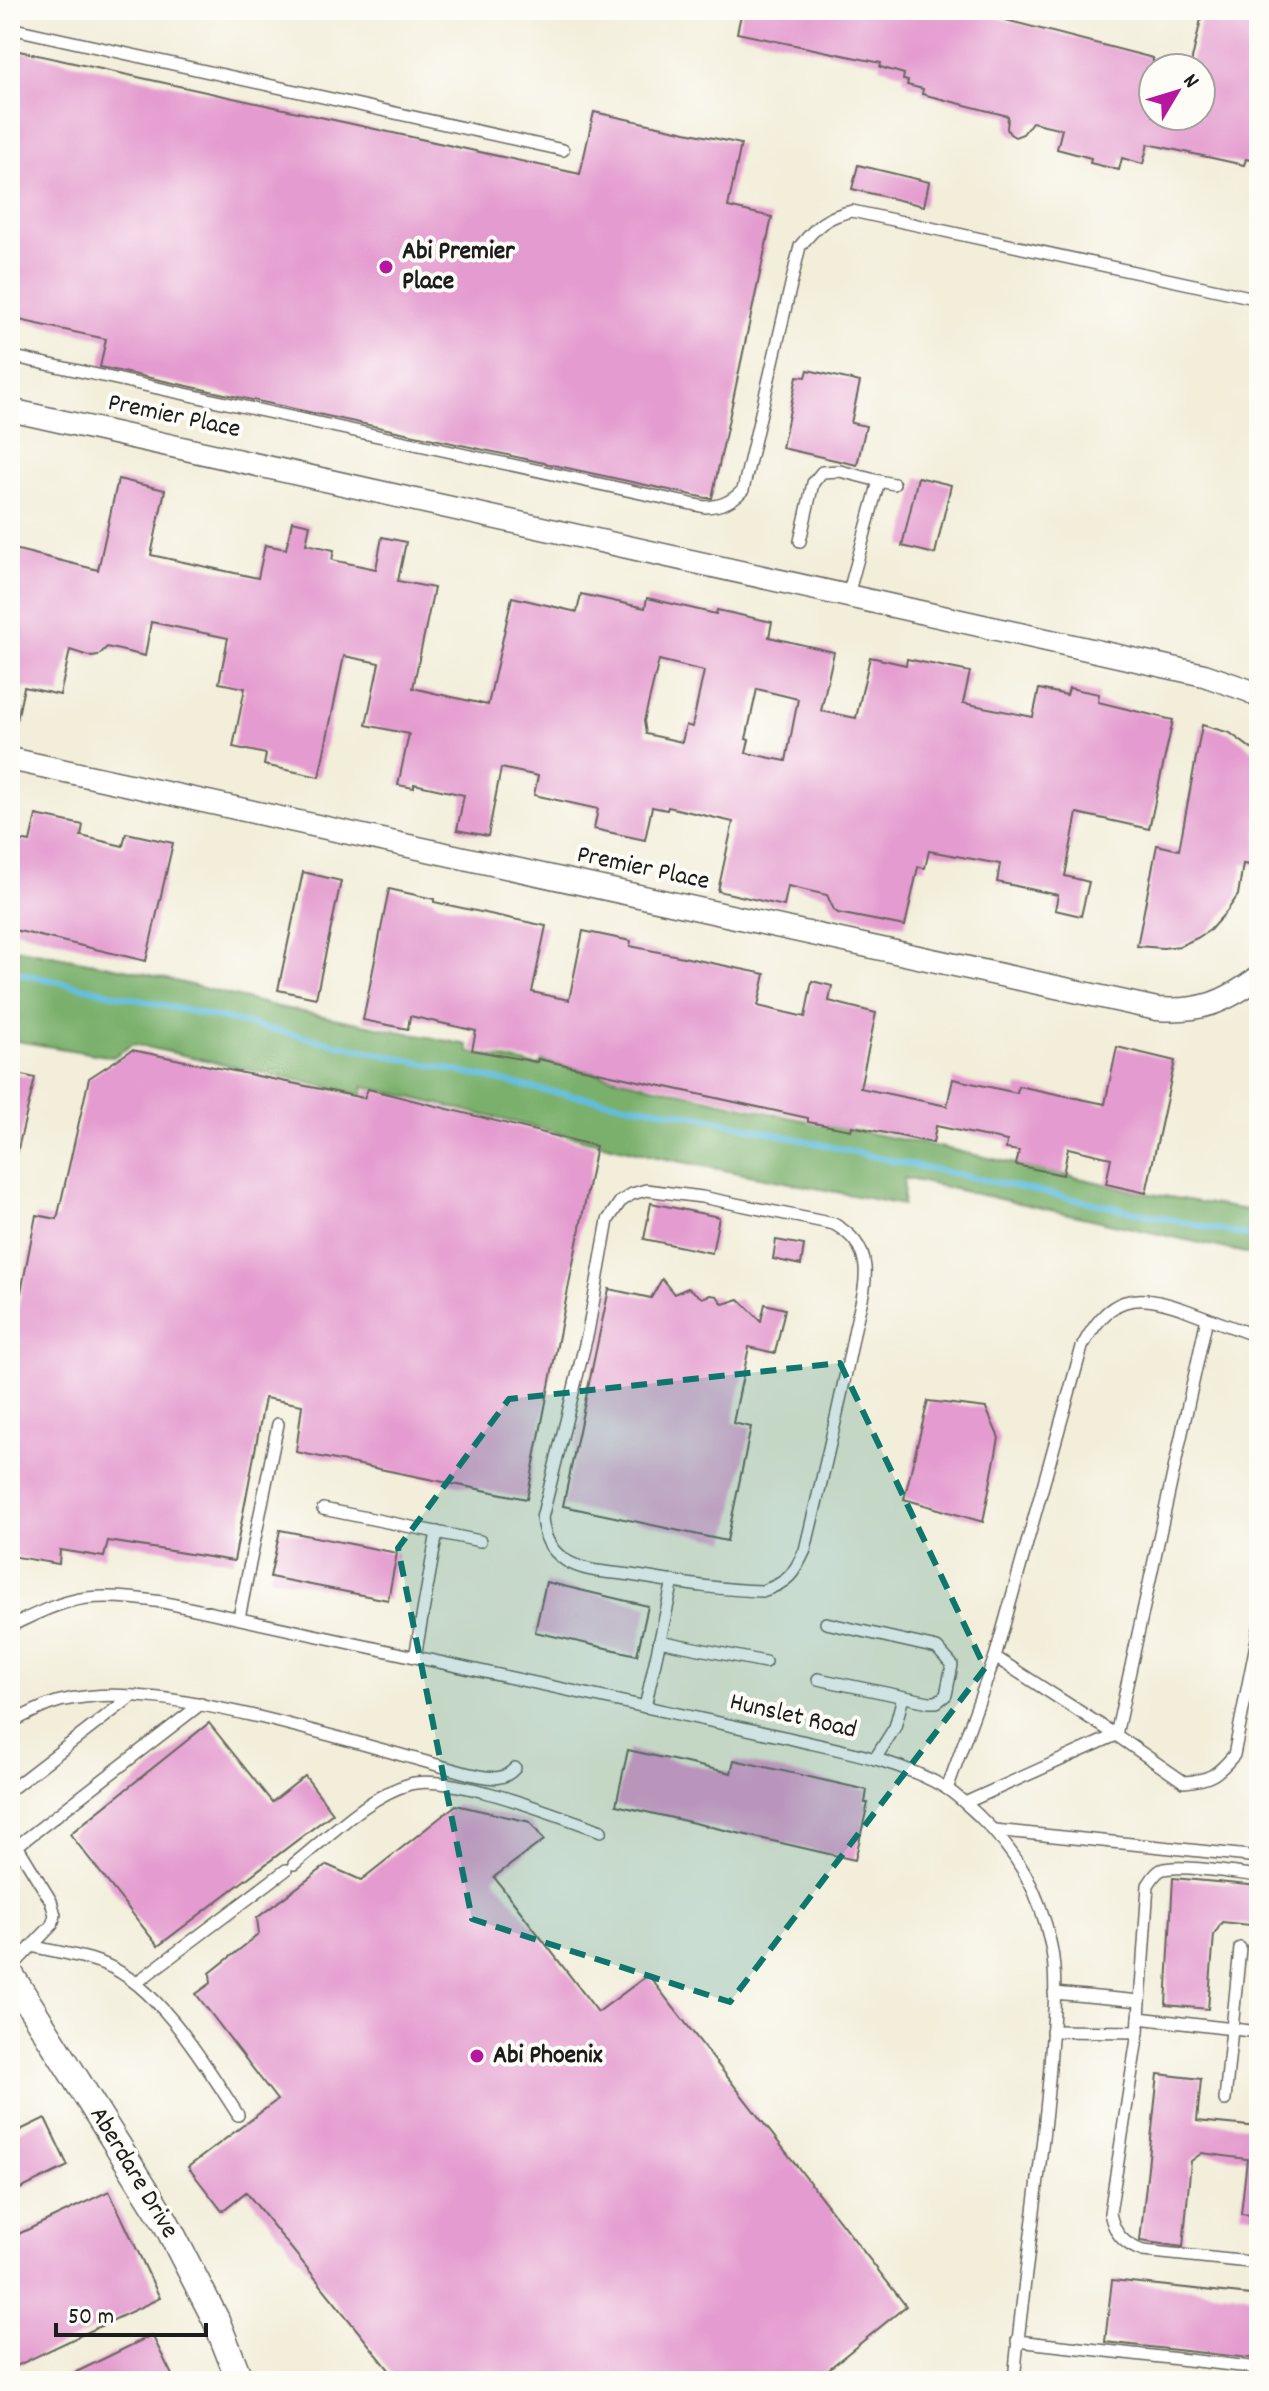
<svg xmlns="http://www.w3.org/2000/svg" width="1269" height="2391" viewBox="0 0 1269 2391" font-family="Dekko,sans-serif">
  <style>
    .forest { fill: #7ab06c; stroke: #4b6644; stroke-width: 2 }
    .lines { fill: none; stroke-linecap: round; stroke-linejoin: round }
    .stream { stroke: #61bedf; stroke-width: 6 }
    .building { fill: #e49bcf; fill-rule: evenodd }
    .service-casing { stroke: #67665e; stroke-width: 14 }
    .minor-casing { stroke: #67665e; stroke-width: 25 }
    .tertiary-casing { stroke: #67665e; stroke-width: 29 }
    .service { stroke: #fff; stroke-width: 11 }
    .minor { stroke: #fff; stroke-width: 22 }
    .tertiary { stroke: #fff; stroke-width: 26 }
    .marked { fill: #0f766e; fill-opacity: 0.2; stroke: #0f766e; stroke-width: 6; stroke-dasharray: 16 10; stroke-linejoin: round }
    .poi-dot { fill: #b5179e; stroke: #fdfcf7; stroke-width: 3 }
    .labels { text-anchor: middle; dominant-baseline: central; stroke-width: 8; stroke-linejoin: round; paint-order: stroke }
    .poi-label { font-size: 26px; font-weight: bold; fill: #1c1c1c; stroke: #fdfcf7; text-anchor: start }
    .street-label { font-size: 26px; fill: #1c1c1c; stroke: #fdfcf7 }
  </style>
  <rect width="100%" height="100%" fill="#fdfcf7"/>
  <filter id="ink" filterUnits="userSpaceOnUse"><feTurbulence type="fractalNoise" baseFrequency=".0125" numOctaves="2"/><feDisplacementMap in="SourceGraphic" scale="16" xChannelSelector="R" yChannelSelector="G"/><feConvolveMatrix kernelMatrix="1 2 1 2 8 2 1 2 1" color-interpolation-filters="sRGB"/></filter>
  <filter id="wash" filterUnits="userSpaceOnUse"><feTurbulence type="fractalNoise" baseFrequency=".006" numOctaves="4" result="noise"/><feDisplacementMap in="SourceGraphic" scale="32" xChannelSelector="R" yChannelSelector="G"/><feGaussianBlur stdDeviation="1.8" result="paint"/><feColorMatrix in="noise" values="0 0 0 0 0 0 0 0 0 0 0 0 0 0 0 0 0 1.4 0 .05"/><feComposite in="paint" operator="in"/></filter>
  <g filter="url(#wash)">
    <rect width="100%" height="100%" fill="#f2eeda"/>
    <!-- forest -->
    <polygon class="forest" points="10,947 135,971 278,1007 468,1045 469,1052 539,1066 542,1061 788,1117 944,1148 1146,1193 1259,1212 1259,1256 904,1178 903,1205 657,1157 364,1086 363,1095 133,1044 113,1057 10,1040"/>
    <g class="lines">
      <!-- stream -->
      <polyline class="stream" points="10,971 542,1090 703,1117 880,1158 1259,1238"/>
    </g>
    <g id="blocks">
      <!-- building -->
      <g class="building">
        <polygon points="742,10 967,10 1153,58 1153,116 1201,116 1201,68 1190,68 1203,10 1259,10 1259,162 1246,159 1244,165 1148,144 1143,164 1122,158 1119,170 1090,163 1091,158 1057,149 1062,129 1032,122 1023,134 1015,137 1010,134 1007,129 1008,116 922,94 923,89 907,85 908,81 903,80 904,74 880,67 881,63 737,33"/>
        <polygon points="10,49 580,174 594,112 741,144 728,207 772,217 712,498 706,498 100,367 106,339 10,318"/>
        <polygon points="858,165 929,182 924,206 852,189"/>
        <polygon points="808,370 860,382 851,423 866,426 857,465 782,448 797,376 806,377"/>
        <polygon points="918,477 951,485 935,554 902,546"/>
        <path d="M118,479L165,490L151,555L258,578L265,545L286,549L292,521L310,525L306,544L334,550L332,560L376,569L382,537L406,542L398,581L434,588L413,688L434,693L488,705L512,597L577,612L581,594L645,608L647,598L716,614L717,610L772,622L769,637L834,652L821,711L856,718L870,657L906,665L907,659L970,672L963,703L1033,717L1039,689L1067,695L1069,688L1099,694L1098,702L1173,720L1149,829L1077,813L1065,876L1089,882L1081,916L1055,910L1058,895L997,882L1000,864L929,851L925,868L918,867L905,926L838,913L834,910L827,895L788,886L784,906L718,891L733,822L668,807L667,810L652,807L645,840L594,829L598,809L534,795L538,776L501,768L488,836L457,830L464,795L414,784V788L398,785L409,734L366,725L379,663L344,656L319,777L264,765L266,754L233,747L245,688L219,683L228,638L151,622L145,656L107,647L98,656L92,657L70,650L60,695L24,687L17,720H10V548L98,570ZM659,660L704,671L692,727L686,725L682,742L646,734L644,721ZM757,689L798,699L786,761L746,753L749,740L746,739Z"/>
        <polygon points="1202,725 1230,733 1257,753 1255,760 1259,761 1257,866 1243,864 1238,895 1227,911 1210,930 1197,938 1180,946 1163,948 1137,946 1157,845 1179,850"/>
        <polygon points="36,815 83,825 81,836 123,846 126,833 173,843 146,961 10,929 10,838 30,842"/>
        <polygon points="303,872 341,881 316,998 278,990"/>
        <polygon points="389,889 434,899 434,902 546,926 532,992 569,1000 583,931 631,941 630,946 765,974 758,1006 805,1017 812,981 832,986 829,1001 876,1013 860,1088 947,1106 953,1079 1017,1093 1018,1086 1105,1104 1117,1047 1175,1061 1146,1193 1106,1184 1111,1158 1068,1148 1063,1175 1016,1165 1019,1151 1006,1149 1007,1141 936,1126 933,1143 852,1126 851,1130 808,1122 808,1118 538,1059 537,1062 472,1050 476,1031 410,1016 408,1029 363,1020"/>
        <polygon points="132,1050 364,1098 368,1089 596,1146 527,1499 296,1452 302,1405 265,1398 234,1561 108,1541 104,1557 60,1550 59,1564 10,1556 10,1349 36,1215 57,1219 89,1078"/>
        <polygon points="10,1072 35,1078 16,1157 10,1157"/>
        <polygon points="651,1203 719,1217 712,1253 644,1239"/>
        <polygon points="776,1240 804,1245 801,1265 773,1259"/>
        <polygon points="662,1279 674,1294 688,1288 702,1298 710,1295 717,1296 723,1304 739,1299 761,1321 765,1304 785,1309 775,1353 749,1347 733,1423 751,1427 727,1541 563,1506 609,1289 651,1298"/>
        <polygon points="928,1401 986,1408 999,1438 983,1522 904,1499"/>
        <polygon points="280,1530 397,1553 388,1600 270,1577"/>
        <polygon points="546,1582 648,1606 637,1655 535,1632"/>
        <polygon points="209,1723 272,1802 305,1776 333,1813 158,1946 70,1834"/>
        <polygon points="628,1750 731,1773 734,1760 867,1790 865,1803 868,1803 855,1860 616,1805"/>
        <polygon points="456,1805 530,1822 544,1840 494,1877 598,2012 648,1975 906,2306 814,2381 398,2381 246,2192 222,2211 188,2167 277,2100 196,1994 211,1983 210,1973 259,1934 257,1918 327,1865 361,1880"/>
        <polygon points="1173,1878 1259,1886 1259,1926 1222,1922 1214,1935 1208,2009 1166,2005"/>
        <polygon points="1158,2074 1201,2079 1197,2121 1259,2127 1259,2216 1241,2214 1247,2159 1202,2153 1191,2161 1183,2247 1140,2241"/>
        <polygon points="45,2118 68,2166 10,2194 10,2135"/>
        <polygon points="109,2191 160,2298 10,2369 10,2238"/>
        <polygon points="1112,2280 1259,2296 1258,2359 1105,2342"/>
        <polygon points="152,2335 175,2381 58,2381"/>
      </g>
    </g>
  </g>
  <g filter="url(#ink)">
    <use href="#blocks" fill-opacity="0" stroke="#67665e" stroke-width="2"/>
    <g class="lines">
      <!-- service casing -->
      <g class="service-casing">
        <g id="service">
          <polyline points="10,28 563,150"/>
          <path d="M10,356L705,507C722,506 731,502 743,490L800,246C817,226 825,217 852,211L1259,299"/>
          <polyline points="879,481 894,484"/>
          <polyline points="800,541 813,483 822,472 840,471 879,481 848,595"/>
          <path d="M646,1190L702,1197L834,1224C851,1234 863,1246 865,1267C867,1288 858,1312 854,1333C840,1406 822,1478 805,1550C794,1574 788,1583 762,1591C718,1590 674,1582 631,1575C609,1572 584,1572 565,1560C549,1549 544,1536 542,1518L588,1332L608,1220L620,1202L632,1194Z"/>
          <polyline points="323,1509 480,1541"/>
          <polyline points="239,1618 278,1424"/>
          <path d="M10,1626C34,1615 60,1601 87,1598C111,1595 137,1598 162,1602L784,1737C838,1750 897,1759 946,1788C958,1796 968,1806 978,1815C1018,1853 1040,1892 1051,1946C1059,1984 1052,2028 1050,2067C1042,2172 1023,2276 1014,2381"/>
          <polyline points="659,1641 765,1662"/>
          <polyline points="415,1657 437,1532"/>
          <polyline points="995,1657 1116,1735 1207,1318"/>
          <polyline points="818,1679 929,1702 937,1702 946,1695 952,1665 937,1648 826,1623"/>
          <polyline points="645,1707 673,1581"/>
          <path d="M10,1723C26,1715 42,1706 60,1701C125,1686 196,1703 259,1717C330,1734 400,1755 470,1774C487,1777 502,1783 515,1768"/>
          <polyline points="875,1759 895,1727 903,1697"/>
          <path d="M947,1789L995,1657L1082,1347C1109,1296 1133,1291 1186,1310C1207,1318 1229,1326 1251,1334L1259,1339"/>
          <polyline points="10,1790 132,1696"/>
          <path d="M965,1803L1116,1735L1184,1782C1210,1780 1217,1775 1234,1755L1259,1629"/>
          <polyline points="994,1830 1259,1857"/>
          <polyline points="10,1834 51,1901 55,1915 52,1925 10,1969"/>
          <polyline points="17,1846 201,1704"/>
          <path d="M294,1864C327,1838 369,1795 410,1784C450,1773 560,1816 601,1831"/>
          <path d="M1259,1876C1239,1874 1177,1863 1161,1870C1155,1873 1152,1879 1148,1885L1138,2032L1110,2213C1114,2233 1123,2244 1143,2251L1259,2263"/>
          <path d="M32,1946C55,1952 82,1955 104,1964C159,1986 207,2067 238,2115"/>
          <polyline points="136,1983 286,1870"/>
          <polyline points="1054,1993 1140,2001"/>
          <polyline points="1139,2018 1259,2032"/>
          <polyline points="1052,2031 1138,2032"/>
          <polyline points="1225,2100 1240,1948"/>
          <polyline points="1017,2341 1259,2368"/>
        </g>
      </g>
      <!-- minor casing -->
      <g class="minor-casing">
        <g id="minor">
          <polyline points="10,410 1204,675 1250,691 1259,697"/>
          <path d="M10,759L1157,1009C1200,1012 1224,1003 1259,977"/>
        </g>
      </g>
      <!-- tertiary casing -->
      <g class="tertiary-casing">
        <polyline id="tertiary" points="10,1974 165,2221 216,2320 240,2381"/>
      </g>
      <!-- service -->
      <use href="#service" class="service"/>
      <!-- minor -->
      <use href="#minor" class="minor"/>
      <!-- tertiary -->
      <use href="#tertiary" class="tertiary"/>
    </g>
  </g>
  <!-- marked area -->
  <path class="marked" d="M840,1363L985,1668L730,2002L472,1919L398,1548L509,1399Z"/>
  <!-- markers -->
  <g class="poi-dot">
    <circle cx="386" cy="267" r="8"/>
    <circle cx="477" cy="2056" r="8"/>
  </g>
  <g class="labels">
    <!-- poi labels -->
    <g class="poi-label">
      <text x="402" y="252">Abi Premier<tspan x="402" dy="30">Place</tspan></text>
      <text x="493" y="2056">Abi Phoenix</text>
    </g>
    <!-- street labels -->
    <g class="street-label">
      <text transform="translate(174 417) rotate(12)">Premier Place</text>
      <text transform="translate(643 869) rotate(12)">Premier Place</text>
      <text transform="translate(793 1717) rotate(13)">Hunslet Road</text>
      <text transform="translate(133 2173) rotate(59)">Aberdare Drive</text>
    </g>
  </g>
  <!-- margin -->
  <rect width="1269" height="2391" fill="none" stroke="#fdfcf7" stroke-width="40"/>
  <!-- north arrow -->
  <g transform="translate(1177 92) rotate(52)"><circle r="38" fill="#fdfcf7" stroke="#a3a29f" stroke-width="2"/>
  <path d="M0-6L14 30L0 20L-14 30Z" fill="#b5179e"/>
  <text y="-12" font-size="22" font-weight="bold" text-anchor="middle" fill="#1c1c1c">N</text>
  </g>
  <!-- scale -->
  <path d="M56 2323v12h150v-12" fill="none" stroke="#1c1c1c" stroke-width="4"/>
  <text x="68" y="2323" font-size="24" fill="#1c1c1c" stroke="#fdfcf7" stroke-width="6" paint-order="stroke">50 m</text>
</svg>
